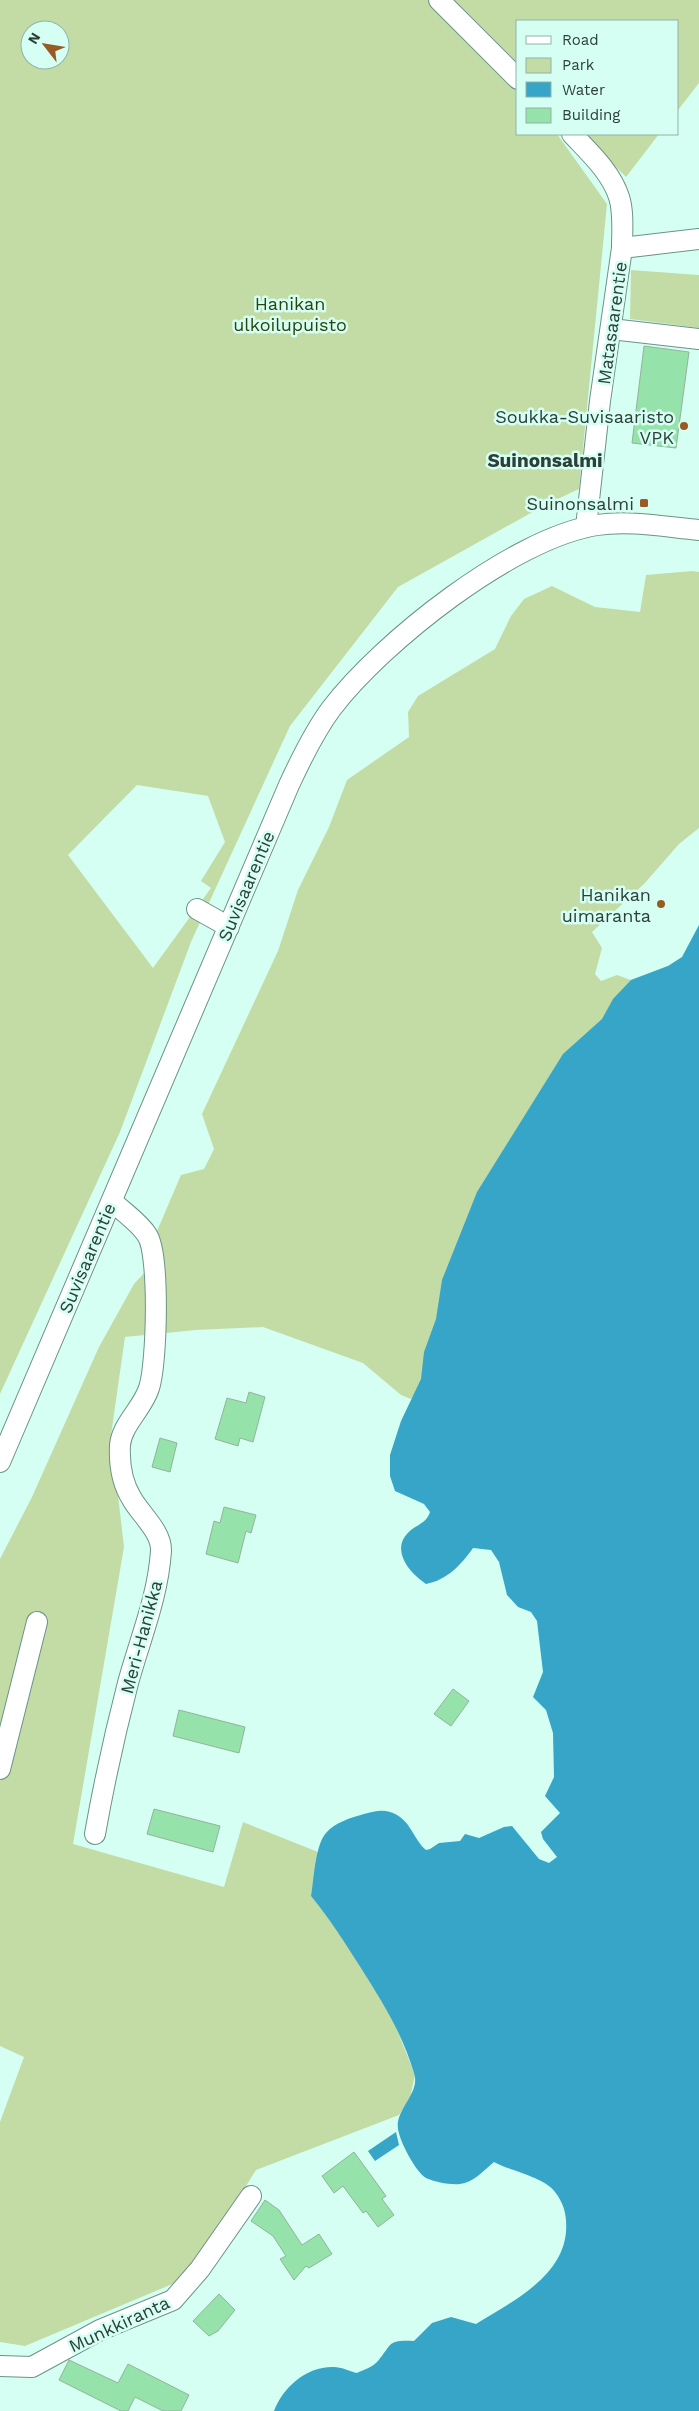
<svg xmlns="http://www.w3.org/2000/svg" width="699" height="2411" viewBox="0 0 699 2411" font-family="'Work Sans',sans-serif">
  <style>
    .green { fill: #c3dca6; fill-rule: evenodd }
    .water { fill: #37a5c8 }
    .building { fill: #95e2aa; stroke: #94b39c }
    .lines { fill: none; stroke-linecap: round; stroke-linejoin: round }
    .minor-casing { stroke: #6b9388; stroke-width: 22 }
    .minor { stroke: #fff; stroke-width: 20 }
    .poi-dot { fill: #9a5a24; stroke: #d4fff2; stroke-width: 2 }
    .labels { text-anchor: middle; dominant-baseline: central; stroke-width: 5; stroke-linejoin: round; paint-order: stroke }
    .park-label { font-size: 18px; fill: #2f440d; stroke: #d4fff2 }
    .street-label { font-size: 18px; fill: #2e3f3a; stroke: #d4fff2 }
    .poi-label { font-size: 18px; fill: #2e3f3a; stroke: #d4fff2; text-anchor: end }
    .neighbourhood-label { font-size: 19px; font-weight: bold; fill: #2e3f3a; stroke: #d4fff2 }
  </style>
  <rect width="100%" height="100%" fill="#d4fff2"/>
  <!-- green -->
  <g class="green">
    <path d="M0,0H699V83L678,110V21H518V134H557L607,204L579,489L547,504L398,587L290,726L191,942L120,1132L0,1394ZM30,30H60V60H30ZM137,785L208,796L225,842L201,881L211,888L153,968L68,855Z"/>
    <polygon points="583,134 659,134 626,177"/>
    <polygon points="631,270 699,275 699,328 630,319"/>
    <polygon points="692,571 699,572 699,828 679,844 644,884 592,932 602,948 595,974 601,981 617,975 631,980 668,966 699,1000 411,1399 401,1395 363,1363 263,1327 196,1330 125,1337 111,1435 124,1547 73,1844 224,1887 243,1822 318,1852 311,1896 336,1927 392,2017 415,2075 410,2098 399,2115 256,2170 189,2277 25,2346 0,2342 0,2122 24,2057 0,2046 0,1559 32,1497 99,1347 134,1284 160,1256 157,1231 181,1175 204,1169 214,1149 202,1114 278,951 298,890 329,827 347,780 409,737 408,712 418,696 495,649 511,616 524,599 552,586 595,607 640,612 646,575"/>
  </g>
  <!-- water -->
  <g class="water">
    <path d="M699,925V2411H274C283,2387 307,2366 334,2367C341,2367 349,2371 357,2373C363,2370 373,2367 378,2361C393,2343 387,2340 414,2341L432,2323L451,2317L476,2324C511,2302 562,2278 566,2232C567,2217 565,2205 555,2192C544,2177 510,2171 494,2162C484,2170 473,2183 460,2184C450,2185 435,2182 426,2178C415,2171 400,2142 398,2129C395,2109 421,2093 414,2073C402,2033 383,2003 361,1968C345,1943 330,1919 311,1896C314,1880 315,1845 326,1833C335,1822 351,1818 364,1814C376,1811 385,1808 397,1815C412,1824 414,1840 426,1850L430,1849L439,1843L460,1841L465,1834L479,1838L504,1827L512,1826L539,1859L549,1863L557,1857L543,1839L541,1832L560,1813L545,1796L554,1777L553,1733L546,1710L533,1697L543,1672L537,1621L531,1612L518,1607L507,1595L499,1562L491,1550L473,1548C461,1565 447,1580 426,1584C408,1572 389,1548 411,1530C419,1524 427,1522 430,1512L424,1504L395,1491L390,1476V1455L401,1421L421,1379L424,1352L436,1319L442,1280L477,1192L563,1054L602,1019L613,999L631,980L668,966L682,957Z"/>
    <polygon points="396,2132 399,2145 375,2161 368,2151"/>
  </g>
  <!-- building -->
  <g class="building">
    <polygon points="644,346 689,352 676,448 632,443"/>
    <polygon points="249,1392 265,1397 253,1442 240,1438 238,1446 215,1439 227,1398 246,1403"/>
    <polygon points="160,1438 177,1443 170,1472 152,1467"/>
    <polygon points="224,1507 256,1515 251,1533 246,1531 238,1563 206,1554 214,1521 220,1523"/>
    <polygon points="453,1689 469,1701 451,1726 434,1714"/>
    <polygon points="179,1710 245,1727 239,1753 173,1736"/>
    <polygon points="154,1809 220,1826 213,1852 147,1834"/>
    <polygon points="354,2152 386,2196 382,2199 394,2215 378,2227 366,2211 363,2213 343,2186 334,2193 322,2176"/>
    <polygon points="265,2200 279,2210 302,2245 319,2234 332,2254 309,2268 306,2266 294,2280 280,2259 286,2256 273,2236 251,2221"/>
    <polygon points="219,2294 235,2310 218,2331 209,2336 193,2321"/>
    <polygon points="69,2360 118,2383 128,2364 189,2395 181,2411 163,2411 135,2397 128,2411 121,2411 59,2380"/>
  </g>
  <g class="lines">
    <!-- minor casing -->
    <g class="minor-casing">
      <g id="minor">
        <polyline points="439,0 518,79"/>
        <path d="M572,134C589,152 611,172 619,197C624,212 622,232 622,248L600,401L586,527"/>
        <polyline points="622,248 699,239"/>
        <polyline points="611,329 699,339"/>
        <polyline points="197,909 229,927"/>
        <path d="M0,1462L289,785C301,759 314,732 331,709C382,642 513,538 597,525C630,520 666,527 699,530"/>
        <polyline points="0,1769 37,1622"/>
        <path d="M95,1834C104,1783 115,1733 128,1683C140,1639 158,1597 161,1551C162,1532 141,1515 132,1499C122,1483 119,1464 120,1445C122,1424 143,1408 149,1388C157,1365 160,1253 147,1235C139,1222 123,1212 112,1201"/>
        <polyline points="0,2366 32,2367 100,2330 173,2300 200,2269 251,2196"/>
      </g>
    </g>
    <!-- minor -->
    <use href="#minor" class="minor"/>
  </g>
  <!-- markers -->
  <g class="poi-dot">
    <circle cx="684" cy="426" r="5"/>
    <rect x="639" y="498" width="10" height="10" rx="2.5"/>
    <circle cx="661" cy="904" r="5"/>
  </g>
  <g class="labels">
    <!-- park labels -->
    <g class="park-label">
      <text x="290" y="303">Hanikan<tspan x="290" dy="21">ulkoilupuisto</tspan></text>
    </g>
    <!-- street labels -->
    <g class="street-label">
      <text transform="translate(612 323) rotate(-82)">Matasaarentie</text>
      <text transform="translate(246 886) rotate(-67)">Suvisaarentie</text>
      <text transform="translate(87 1258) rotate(-67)">Suvisaarentie</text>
      <text transform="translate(141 1637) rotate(-75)">Meri-Hanikka</text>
      <text transform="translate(119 2324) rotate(-25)">Munkkiranta</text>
    </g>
    <!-- poi labels -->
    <g class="poi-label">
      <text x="674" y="416">Soukka-Suvisaaristo<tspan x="674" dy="21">VPK</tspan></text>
      <text x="634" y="503">Suinonsalmi</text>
      <text x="651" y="894">Hanikan<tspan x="651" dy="21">uimaranta</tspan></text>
    </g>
    <!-- neighbourhood labels -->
    <g class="neighbourhood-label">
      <text x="545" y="460">Suinonsalmi</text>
    </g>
  </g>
  <!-- legend -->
  <rect x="516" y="20" width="162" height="115" fill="#d4fff2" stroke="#92b2a8"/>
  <rect x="526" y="36" width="25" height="8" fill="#ffffff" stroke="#92b2a8"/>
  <text x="562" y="45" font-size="15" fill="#2e3f3a">Road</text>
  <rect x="526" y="58" width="25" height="15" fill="#c3dca6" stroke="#92b2a8"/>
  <text x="562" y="70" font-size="15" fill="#2e3f3a">Park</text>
  <rect x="526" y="82" width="25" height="15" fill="#37a5c8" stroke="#92b2a8"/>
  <text x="562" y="95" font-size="15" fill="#2e3f3a">Water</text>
  <rect x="526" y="108" width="25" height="15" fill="#95e2aa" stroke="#92b2a8"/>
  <text x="562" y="120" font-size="15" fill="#2e3f3a">Building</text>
  <!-- north arrow -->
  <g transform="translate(45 45) rotate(301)"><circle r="24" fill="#d4fff2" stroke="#92b2a8"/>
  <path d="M0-4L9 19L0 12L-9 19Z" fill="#9a5a24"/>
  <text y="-8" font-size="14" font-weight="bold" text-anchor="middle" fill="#2e3f3a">N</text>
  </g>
</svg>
